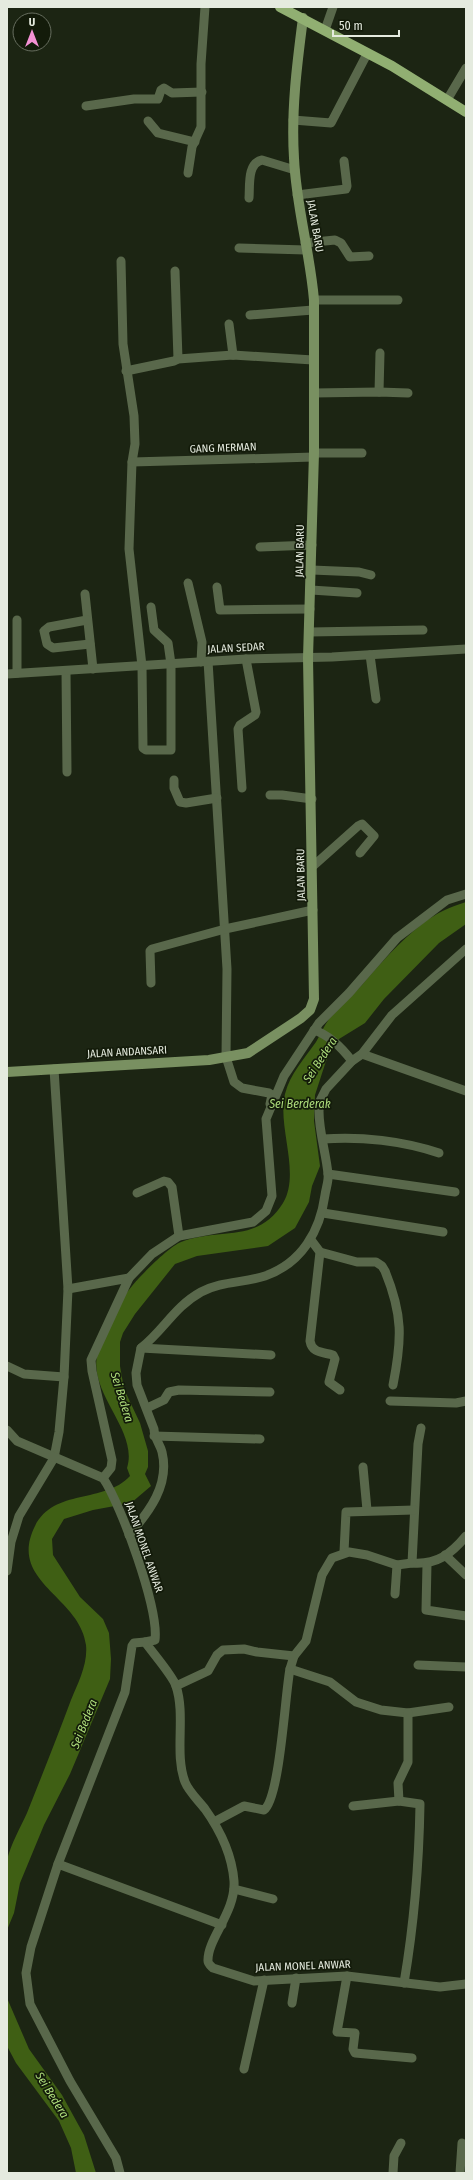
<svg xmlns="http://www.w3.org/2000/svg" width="473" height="2180" viewBox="0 0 473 2180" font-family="'Fira Sans Condensed',sans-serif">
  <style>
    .water { fill: #3f5f14 }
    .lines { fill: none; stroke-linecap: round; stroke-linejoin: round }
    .street { stroke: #59684b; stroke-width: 9 }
    .secondary { stroke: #799061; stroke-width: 10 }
    .primary { stroke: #91af72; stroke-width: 10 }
    .labels { text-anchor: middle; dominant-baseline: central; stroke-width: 3.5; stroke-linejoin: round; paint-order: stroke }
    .street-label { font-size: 11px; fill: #e5ebdf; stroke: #131b0a }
    .water-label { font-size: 12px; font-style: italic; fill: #afde7c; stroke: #131b0a }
  </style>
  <rect width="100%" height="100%" fill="#1c2513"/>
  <!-- water -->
  <g class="water">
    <path d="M466,902V924L439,943L384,999L365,1023L339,1039L326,1061L315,1095L314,1121L320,1166L312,1186L309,1202L295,1228L268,1246L197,1256L175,1264L135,1314L123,1333L120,1342V1366L124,1389L140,1423L148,1451V1467L145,1474L151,1486L131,1503L93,1510L64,1519L52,1539L53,1555L80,1597L103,1619L109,1633L111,1659L110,1679L70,1774L44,1825L20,1883L14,1913L7,1930C7,1912 4,1876 7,1860C11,1844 20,1828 27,1813C42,1775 57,1738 71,1700C78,1683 88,1664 86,1645C80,1596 7,1582 35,1526C54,1488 104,1504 130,1476L127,1468C139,1430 86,1392 98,1352C103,1338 116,1310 124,1297C131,1284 168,1247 181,1242C219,1227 258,1244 283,1203C301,1173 277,1127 285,1094C290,1074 304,1059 316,1042C320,1035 324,1026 329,1019C339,1008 351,997 361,986C380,964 399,942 422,924C436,913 450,907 466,902Z"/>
    <polygon points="7,1998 29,2049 62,2095 84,2135 96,2173 76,2173 71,2148 59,2121 16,2063 7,2046"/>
  </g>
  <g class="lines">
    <!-- street -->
    <g class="street">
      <polyline points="325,30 333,7"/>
      <polyline points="447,100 466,68"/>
      <polyline points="86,106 134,99 158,99 161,90 164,88 172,93 202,92"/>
      <polyline points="293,120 331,123 367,54"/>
      <polyline points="148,121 158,133 195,142"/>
      <polyline points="188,173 192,147 201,127 201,64 205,7"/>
      <polyline points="297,195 346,189 347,186 344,161"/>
      <path d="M249,198C250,186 247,163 262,160L295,170"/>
      <polyline points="305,243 335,240 341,243 350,257 369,256"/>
      <polyline points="239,248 306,250"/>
      <polyline points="121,261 123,344 134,416 135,444 132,462 129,549 142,666 143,748 146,750 171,750 171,664 168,643 154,630 151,607"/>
      <polyline points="175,271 178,359"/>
      <polyline points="314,300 398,300"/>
      <polyline points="250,315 313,310"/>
      <polyline points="229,324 233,355"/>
      <polyline points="126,371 174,361 178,359 233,355 313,360"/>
      <polyline points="379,392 380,353"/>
      <polyline points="314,393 379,392 408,393"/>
      <polyline points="314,453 362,453"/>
      <polyline points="132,462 314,457"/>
      <polyline points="260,547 312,545"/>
      <polyline points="312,570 359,572 371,575"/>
      <polyline points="188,583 202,642 201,662"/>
      <polyline points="217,587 220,610 310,609"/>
      <polyline points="311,590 357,593"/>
      <polyline points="85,594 93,669"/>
      <polyline points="17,620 17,673"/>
      <polyline points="87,620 49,627 44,631 47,644 53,648 90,644"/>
      <polyline points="310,632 423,630"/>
      <polyline points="370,655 376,699"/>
      <polyline points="208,661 227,969 226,1057 234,1082 242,1088 269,1093 272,1095 270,1104"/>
      <polyline points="66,671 67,772"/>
      <polyline points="7,674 246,659 332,657 466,649"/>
      <polyline points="174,780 174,788 180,802 186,803 217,798"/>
      <polyline points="242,788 238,729 240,725 255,715 256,712 246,659"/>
      <polyline points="270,795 282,795 312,799"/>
      <polyline points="312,867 358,826 362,824 374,836 360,853"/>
      <polyline points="151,983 150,951 152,949 225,929 313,910"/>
      <path d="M314,1030C329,1035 342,1048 352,1061"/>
      <polyline points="362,1054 466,1091"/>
      <polyline points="54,1069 68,1289 64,1377"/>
      <path d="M323,1139C361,1136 403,1141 439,1153"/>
      <polyline points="328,1174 455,1192"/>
      <polyline points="137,1193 164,1181 168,1182 172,1187 179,1236"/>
      <polyline points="323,1213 443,1232"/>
      <path d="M311,1240L320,1252L310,1341C312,1353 322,1352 333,1355L335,1359L329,1382L340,1390"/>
      <path d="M320,1252L357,1262H376L382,1266L385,1271C403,1315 402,1339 393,1385"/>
      <polyline points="68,1289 129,1278"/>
      <polyline points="141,1348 271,1355"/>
      <polyline points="7,1366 24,1374 64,1377 59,1432 54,1458 19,1516 11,1542 7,1571"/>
      <polyline points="390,1401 456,1403 466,1401"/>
      <polyline points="147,1408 164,1400 169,1392 179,1390 270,1392"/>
      <path d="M421,1428L418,1444L412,1563C437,1565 451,1554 466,1536"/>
      <path d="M7,1430L17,1441L103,1478C121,1504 159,1609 155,1640L145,1642C152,1652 173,1676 176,1686C186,1716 174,1753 185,1782C189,1792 199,1801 205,1809C220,1830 232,1855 234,1881C236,1912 207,1939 208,1961C208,1964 211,1966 213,1968L254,1981L347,1976L440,1987L466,1984"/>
      <polyline points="154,1436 260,1439"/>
      <polyline points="363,1467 367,1510"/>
      <polyline points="103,1478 111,1468 112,1460 92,1371 91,1360 129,1278 152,1254 179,1236 253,1222 266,1211 272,1196 266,1119 284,1076 319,1023 349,993 397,938 447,900 466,894"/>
      <path d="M129,1535C149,1512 170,1485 162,1452C160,1444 154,1438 154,1429L137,1385L136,1373L141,1348C164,1330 174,1307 201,1292C221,1281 244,1283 265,1276C302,1263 320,1231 325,1195C326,1188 329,1180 328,1174C326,1153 319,1132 319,1111L320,1101L326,1089L352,1061L362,1054L392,1015L466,949"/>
      <polyline points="344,1552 346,1512 414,1510"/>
      <polyline points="445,1555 466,1575"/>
      <polyline points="427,1564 426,1610 466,1616"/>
      <polyline points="395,1594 397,1565"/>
      <polyline points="418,1665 466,1667"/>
      <polyline points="290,1669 330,1682 356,1702 381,1710 408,1713 449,1707"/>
      <polyline points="176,1686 208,1671 217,1655 223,1650 244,1649 257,1652 294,1656"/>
      <polyline points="399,1801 398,1783 408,1762 408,1713"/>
      <path d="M353,1806L399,1801L420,1804C419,1864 414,1924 404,1983"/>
      <path d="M214,1822L244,1806L264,1810C280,1798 285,1694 290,1669L294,1656L306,1641L322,1575L332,1558L349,1552L367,1555L397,1565L412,1563"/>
      <polyline points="58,1864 222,1925"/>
      <polyline points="234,1889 273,1899"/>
      <polyline points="347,1976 337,2032 355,2033 353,2049 355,2053 412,2058"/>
      <polyline points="292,2003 296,1978"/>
      <polyline points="244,2069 264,1980"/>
      <polyline points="120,2173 116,2158 70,2081 30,2004 26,1973 31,1947 58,1864 125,1692 132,1646 134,1643 145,1642"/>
      <polyline points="393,2173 394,2156 401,2143"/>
      <polyline points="460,2173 462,2143"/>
    </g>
    <!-- secondary -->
    <path class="secondary" d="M7,1072L209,1060L248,1053L301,1018L310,1010L314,999L308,658L314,453V300C310,252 296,206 294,158C291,111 297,64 303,18"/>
    <!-- primary -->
    <polyline class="primary" points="280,7 392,66 466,112"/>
  </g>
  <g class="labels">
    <!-- street labels -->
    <g class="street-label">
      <text transform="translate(315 226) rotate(80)">JALAN BARU</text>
      <text transform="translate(223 448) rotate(-2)">GANG MERMAN</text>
      <text transform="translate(300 551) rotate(-89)">JALAN BARU</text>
      <text transform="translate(236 648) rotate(-3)">JALAN SEDAR</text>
      <text transform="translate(301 875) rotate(-91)">JALAN BARU</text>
      <text transform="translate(127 1052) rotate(-3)">JALAN ANDANSARI</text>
      <text transform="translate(144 1547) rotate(71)">JALAN MONEL ANWAR</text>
      <text transform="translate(303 1966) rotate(-2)">JALAN MONEL ANWAR</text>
    </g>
    <!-- water labels -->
    <g class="water-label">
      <text transform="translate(320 1060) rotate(-57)">Sei Bedera</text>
      <text x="300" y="1104">Sei Berderak</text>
      <text transform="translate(122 1397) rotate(73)">Sei Bedera</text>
      <text transform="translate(84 1724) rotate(-68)">Sei Bedera</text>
      <text transform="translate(52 2095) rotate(58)">Sei Bedera</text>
    </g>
  </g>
  <!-- border -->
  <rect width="473" height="2180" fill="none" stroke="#e5ebdf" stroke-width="16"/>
  <!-- north arrow -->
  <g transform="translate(32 32)"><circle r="19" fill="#131b0a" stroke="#676e5f"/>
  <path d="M0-3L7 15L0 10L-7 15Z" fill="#f491d4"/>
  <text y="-6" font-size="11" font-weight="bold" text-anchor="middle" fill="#e5ebdf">U</text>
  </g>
  <!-- scale -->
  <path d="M333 30v6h66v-6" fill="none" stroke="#e5ebdf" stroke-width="2"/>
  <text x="339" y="30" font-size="12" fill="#e5ebdf" stroke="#131b0a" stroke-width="3" paint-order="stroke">50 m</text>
</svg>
